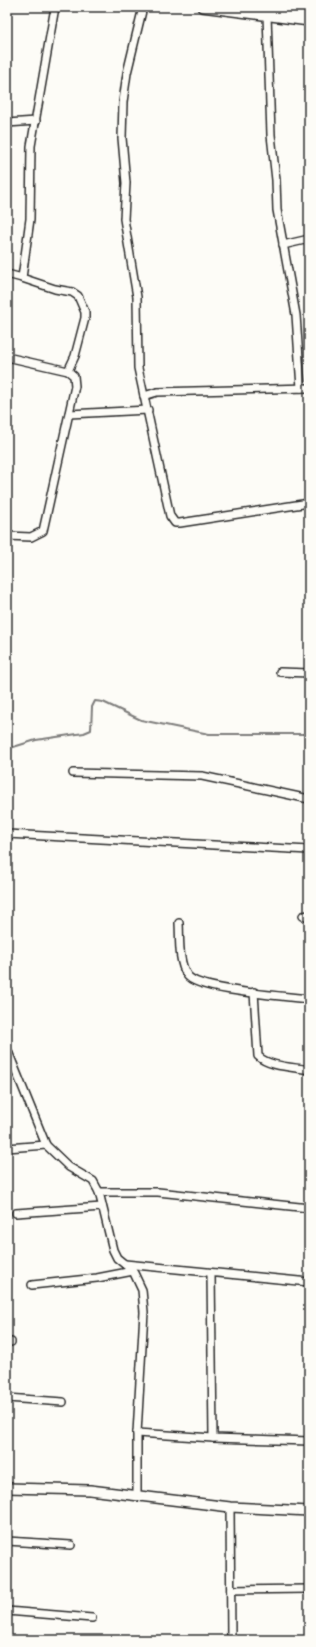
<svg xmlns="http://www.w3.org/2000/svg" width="316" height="1647" viewBox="0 0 316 1647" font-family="Pangolin,sans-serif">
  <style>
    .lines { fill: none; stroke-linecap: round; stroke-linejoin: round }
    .stream { stroke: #7e7d7b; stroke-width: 2 }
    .street-casing { stroke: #2b2b2b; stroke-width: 10 }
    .secondary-casing { stroke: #2b2b2b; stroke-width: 12 }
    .street { stroke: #fdfcf7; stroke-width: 7 }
    .secondary { stroke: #fdfcf7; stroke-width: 9 }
  </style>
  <rect width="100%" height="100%" fill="#fdfcf7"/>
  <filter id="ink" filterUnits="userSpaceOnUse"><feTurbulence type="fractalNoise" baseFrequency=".025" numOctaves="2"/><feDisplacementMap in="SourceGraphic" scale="8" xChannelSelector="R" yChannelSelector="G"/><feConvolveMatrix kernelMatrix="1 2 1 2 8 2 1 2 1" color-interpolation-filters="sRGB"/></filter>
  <g filter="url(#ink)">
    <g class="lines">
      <!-- stream -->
      <polyline class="stream" points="7,749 36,740 84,733 91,730 92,707 95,701 103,702 141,720 209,734 309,734"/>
      <!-- street casing -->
      <g class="street-casing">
        <g id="street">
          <polyline points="55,7 31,146 30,219 22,278 55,289 72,292 78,296 85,312 85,318 75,356 68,371"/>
          <polyline points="143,7 127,73 123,102 122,138 126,183 124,219 137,297 138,368 170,516 175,523 180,523 309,503"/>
          <polyline points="267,15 271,135 276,180 277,210 296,315 301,388"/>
          <polyline points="7,123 36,121"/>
          <polyline points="283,245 309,239"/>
          <polyline points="7,274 22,278"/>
          <polyline points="7,357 68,371 74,376 75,386 43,531 31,537 7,536"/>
          <polyline points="144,396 157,392 309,388"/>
          <polyline points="69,414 148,410"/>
          <polyline points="280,672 309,673"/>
          <polyline points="73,773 202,776 309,799"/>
          <polyline points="7,834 309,850"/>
          <polyline points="303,916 309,915"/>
          <path d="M179,923C180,939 178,961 187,975C197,991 287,996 309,999"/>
          <path d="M254,992L258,1056C269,1067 294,1067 309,1070"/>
          <polyline points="7,1049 46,1145 69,1167 93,1181 99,1192 113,1250 117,1258 133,1271 142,1290 144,1312 137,1433 137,1495"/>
          <polyline points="7,1148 46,1145"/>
          <polyline points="99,1192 158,1192 309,1208"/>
          <polyline points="16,1213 102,1207"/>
          <polyline points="125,1264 309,1282"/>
          <polyline points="211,1274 213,1438"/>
          <polyline points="32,1285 97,1278 133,1271"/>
          <polyline points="7,1342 11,1342"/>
          <polyline points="7,1398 63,1402"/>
          <polyline points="137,1433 213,1438 309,1441"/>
          <polyline points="230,1507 231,1640"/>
          <polyline points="7,1541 71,1545"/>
          <polyline points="231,1590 309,1589"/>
          <polyline points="7,1611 92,1618"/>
        </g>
      </g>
      <!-- secondary casing -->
      <g class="secondary-casing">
        <g id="secondary">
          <polyline points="202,7 309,21"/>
          <polyline points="255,7 309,13"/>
          <polyline points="7,1488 90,1490 230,1507 309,1511"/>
        </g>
      </g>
      <!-- street -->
      <use href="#street" class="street"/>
      <!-- secondary -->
      <use href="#secondary" class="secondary"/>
    </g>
  </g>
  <!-- margin -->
  <rect width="316" height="1647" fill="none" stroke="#fdfcf7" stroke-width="24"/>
  <rect x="12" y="12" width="292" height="1623" fill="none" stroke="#2b2b2b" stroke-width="1.5" filter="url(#ink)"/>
</svg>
